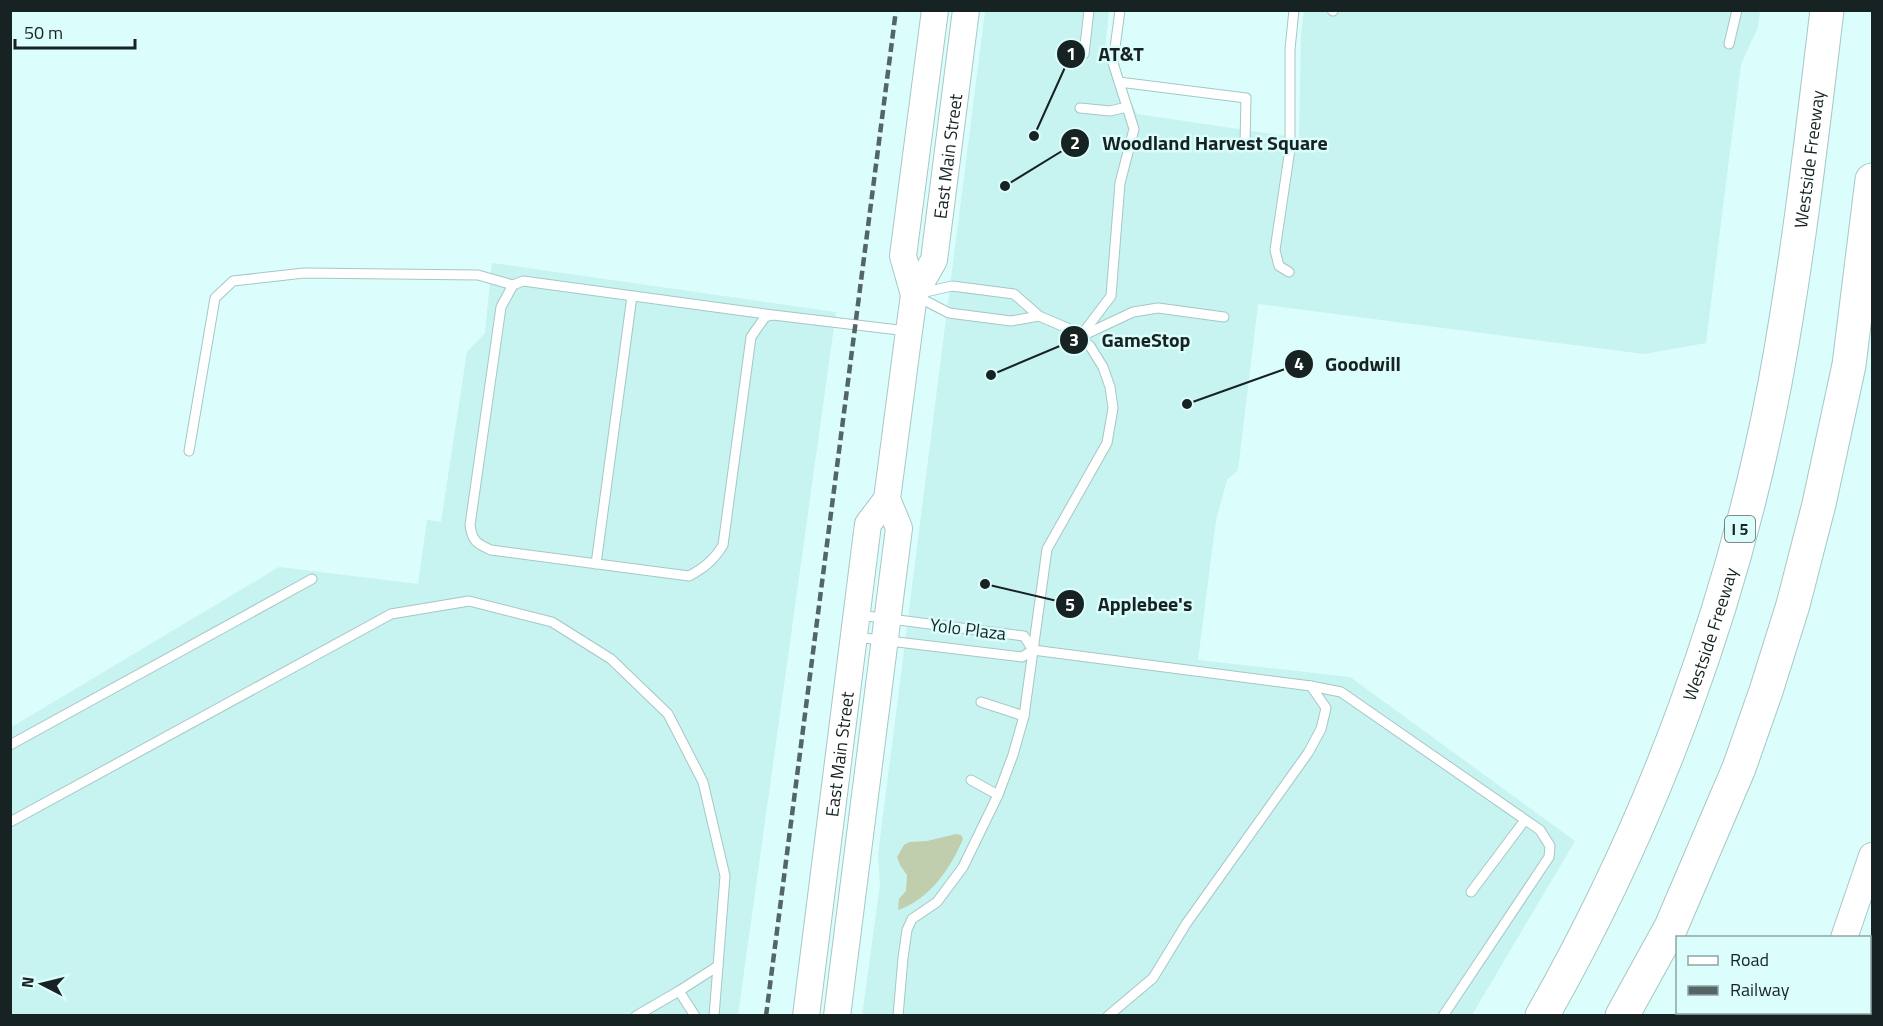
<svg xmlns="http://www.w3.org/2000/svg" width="1883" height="1026" viewBox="0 0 1883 1026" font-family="'Titillium Web',sans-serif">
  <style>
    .built { fill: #c7f3f1 }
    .green { fill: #c1cead }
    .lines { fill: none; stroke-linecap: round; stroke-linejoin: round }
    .lane-casing { stroke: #a6c7c5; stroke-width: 11 }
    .secondary-casing { stroke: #a6c7c5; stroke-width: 28 }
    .highway-casing { stroke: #a6c7c5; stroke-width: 35 }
    .lane { stroke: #fff; stroke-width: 9 }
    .secondary { stroke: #fff; stroke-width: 26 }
    .highway { stroke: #fff; stroke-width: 33 }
    .rail { stroke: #536565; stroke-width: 4.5; stroke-dasharray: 9 4.5; stroke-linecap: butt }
    .labels { text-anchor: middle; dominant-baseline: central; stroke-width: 5; stroke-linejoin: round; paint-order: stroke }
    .shield { fill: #dbfdfb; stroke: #526464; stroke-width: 1.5 }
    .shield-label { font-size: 16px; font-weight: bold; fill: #172323 }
    .street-label { font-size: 18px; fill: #172323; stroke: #dbfdfb }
    .leader { fill: none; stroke: #172323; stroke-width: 2 }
    .callout-dot { fill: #172323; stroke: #dbfdfb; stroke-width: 2 }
    .mark-label { font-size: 18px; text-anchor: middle; font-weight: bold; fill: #fff }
    .callout-label { font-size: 20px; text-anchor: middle; font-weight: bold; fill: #172323; stroke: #dbfdfb; stroke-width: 5; stroke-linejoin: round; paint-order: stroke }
  </style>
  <rect width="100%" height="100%" fill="#dbfdfb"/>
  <!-- built -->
  <g class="built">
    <polygon points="985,11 1109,11 1105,49 1137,114 1299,138 1301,34 1304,11 1760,11 1758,27 1741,64 1706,343 1644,354 1258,304 1238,470 1227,480 1216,520 1198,660 1350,677 1575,841 1472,1015 862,1016 880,884 878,855"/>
    <polygon points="492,263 836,312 738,1015 11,1015 10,728 279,567 418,584 427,520 441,522 467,352 485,333"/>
  </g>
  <!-- green -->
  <path class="green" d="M956,834L961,835L963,839C950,869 930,899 898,910L899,899L906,891L907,875L900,865L897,857L904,845L909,842L927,841Z"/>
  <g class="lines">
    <!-- lane casing -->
    <g class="lane-casing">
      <g id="lane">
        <polyline points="1332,10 1333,11"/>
        <polyline points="1729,44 1737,10"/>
        <polyline points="1084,54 1089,10"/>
        <polyline points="1119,82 1246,98 1245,143"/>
        <polyline points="1080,108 1110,111 1127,107"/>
        <polyline points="1289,272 1279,266 1275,250 1290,149 1290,49 1294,10"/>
        <polyline points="916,296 949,313 1011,321 1039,316"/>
        <path d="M773,315L523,281L513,285L501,307L470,525C472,541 477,544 491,550L689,576C704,568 714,560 723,545L751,337L765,317L773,315L907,331"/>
        <polyline points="1082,336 1133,312 1158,308 1224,317"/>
        <polyline points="1080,337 1111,296 1120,183 1134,129 1113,63 1120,10"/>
        <polyline points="189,451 215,298 233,281 304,273 478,275 513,285"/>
        <polyline points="596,564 632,296"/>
        <polyline points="859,615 1024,636 1033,650"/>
        <polyline points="856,637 1022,657 1033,650"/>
        <polyline points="1033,650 1311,686 1341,692 1540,830 1550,846 1549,857 1443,1016"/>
        <polyline points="981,702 1024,716"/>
        <polyline points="10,745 312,579"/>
        <polyline points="971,780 998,795"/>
        <polyline points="10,822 391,614 469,601 552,622 611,659 668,714 703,782 725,876 718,966"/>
        <polyline points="1471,892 1525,820"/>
        <polyline points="679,991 695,1016"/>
        <polyline points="636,1016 679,991 718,966 714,1016"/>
        <polyline points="898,1016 903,958 907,930 912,919 937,902 963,867 998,795 1013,755 1024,716 1047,549 1107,443 1113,408 1110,387 1103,367 1090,346 1072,330 1039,316 1014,294 952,286 921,293"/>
        <polyline points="1108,1016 1153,978 1186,924 1308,753 1321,729 1326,708 1311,686"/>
      </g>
    </g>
    <!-- secondary casing -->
    <g class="secondary-casing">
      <g id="secondary">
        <polyline points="914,295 903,256 935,10"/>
        <polyline points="1844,938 1872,856"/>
        <path id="s1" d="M806,1016L868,524L887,499"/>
        <path id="s2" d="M837,1016L899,528L887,499L909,331L914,295L934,260L966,10"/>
        <polyline points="1819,1016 1820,1012"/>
      </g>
    </g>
    <!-- highway casing -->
    <g class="highway-casing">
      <g id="highway">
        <path id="s3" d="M1542,1016C1654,819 1733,604 1775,383C1798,259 1812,135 1827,10"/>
        <polyline points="1622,1016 1671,927 1739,768 1766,691 1793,605 1819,504 1849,365 1872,180"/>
      </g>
    </g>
    <!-- lane -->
    <use href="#lane" class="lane"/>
    <!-- secondary -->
    <use href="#secondary" class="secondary"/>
    <!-- highway -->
    <use href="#highway" class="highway"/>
    <!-- rail -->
    <polyline class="rail" points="766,1016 896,10"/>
  </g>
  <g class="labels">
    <!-- shield labels -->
    <rect class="shield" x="1725" y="516" width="30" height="26" rx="4.5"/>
    <g class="shield-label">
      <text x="1740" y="529">I 5</text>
    </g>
    <!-- street labels -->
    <g class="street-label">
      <text stroke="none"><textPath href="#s2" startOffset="874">East Main Street</textPath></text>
      <text stroke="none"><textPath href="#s3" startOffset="904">Westside Freeway</textPath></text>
      <text transform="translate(968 629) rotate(7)">Yolo Plaza</text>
      <text stroke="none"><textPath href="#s3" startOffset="418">Westside Freeway</textPath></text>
      <text stroke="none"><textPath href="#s1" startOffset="264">East Main Street</textPath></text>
    </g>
  </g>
  <!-- callouts -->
  <path class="leader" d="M1034 136L1071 54M1005 186L1075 143M991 375L1074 340M1187 404L1299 364M985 584L1070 604"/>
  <g class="callout-dot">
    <circle cx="1034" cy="136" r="6"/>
    <circle cx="1005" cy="186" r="6"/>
    <circle cx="991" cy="375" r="6"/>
    <circle cx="1187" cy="404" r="6"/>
    <circle cx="985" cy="584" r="6"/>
    <circle cx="1071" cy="54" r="15"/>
    <circle cx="1075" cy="143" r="15"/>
    <circle cx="1074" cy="340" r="15"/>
    <circle cx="1299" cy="364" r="15"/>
    <circle cx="1070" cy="604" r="15"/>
  </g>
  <g class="mark-label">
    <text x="1071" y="60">1</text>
    <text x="1075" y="149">2</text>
    <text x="1074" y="346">3</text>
    <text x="1299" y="370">4</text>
    <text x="1070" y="611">5</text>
  </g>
  <g class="callout-label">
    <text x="1121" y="61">AT&amp;T</text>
    <text x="1215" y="150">Woodland Harvest Square</text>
    <text x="1146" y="347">GameStop</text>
    <text x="1363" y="371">Goodwill</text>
    <text x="1145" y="611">Applebee's</text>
  </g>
  <!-- border -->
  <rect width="1883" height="1026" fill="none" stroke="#172323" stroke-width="24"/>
  <!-- legend -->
  <rect x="1676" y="936" width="195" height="78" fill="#dbfdfb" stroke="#8da6a5" stroke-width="1.5"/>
  <rect x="1688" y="956" width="30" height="9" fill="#ffffff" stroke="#8da6a5" stroke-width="1.5"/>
  <text x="1730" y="966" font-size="18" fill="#172323">Road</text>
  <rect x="1688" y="986" width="30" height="9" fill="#536565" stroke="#8da6a5" stroke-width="1.5"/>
  <text x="1730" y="996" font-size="18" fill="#172323">Railway</text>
  <!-- north arrow -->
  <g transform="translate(42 984) rotate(277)" stroke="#dbfdfb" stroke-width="4.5" paint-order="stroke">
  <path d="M0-4.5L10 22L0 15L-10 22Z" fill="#172323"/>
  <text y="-9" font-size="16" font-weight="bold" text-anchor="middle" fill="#172323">N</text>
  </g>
  <!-- scale -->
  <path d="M15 39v9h120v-9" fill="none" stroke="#172323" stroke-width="3"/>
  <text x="24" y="39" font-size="18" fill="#172323" stroke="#dbfdfb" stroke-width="4.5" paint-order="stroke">50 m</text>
</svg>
